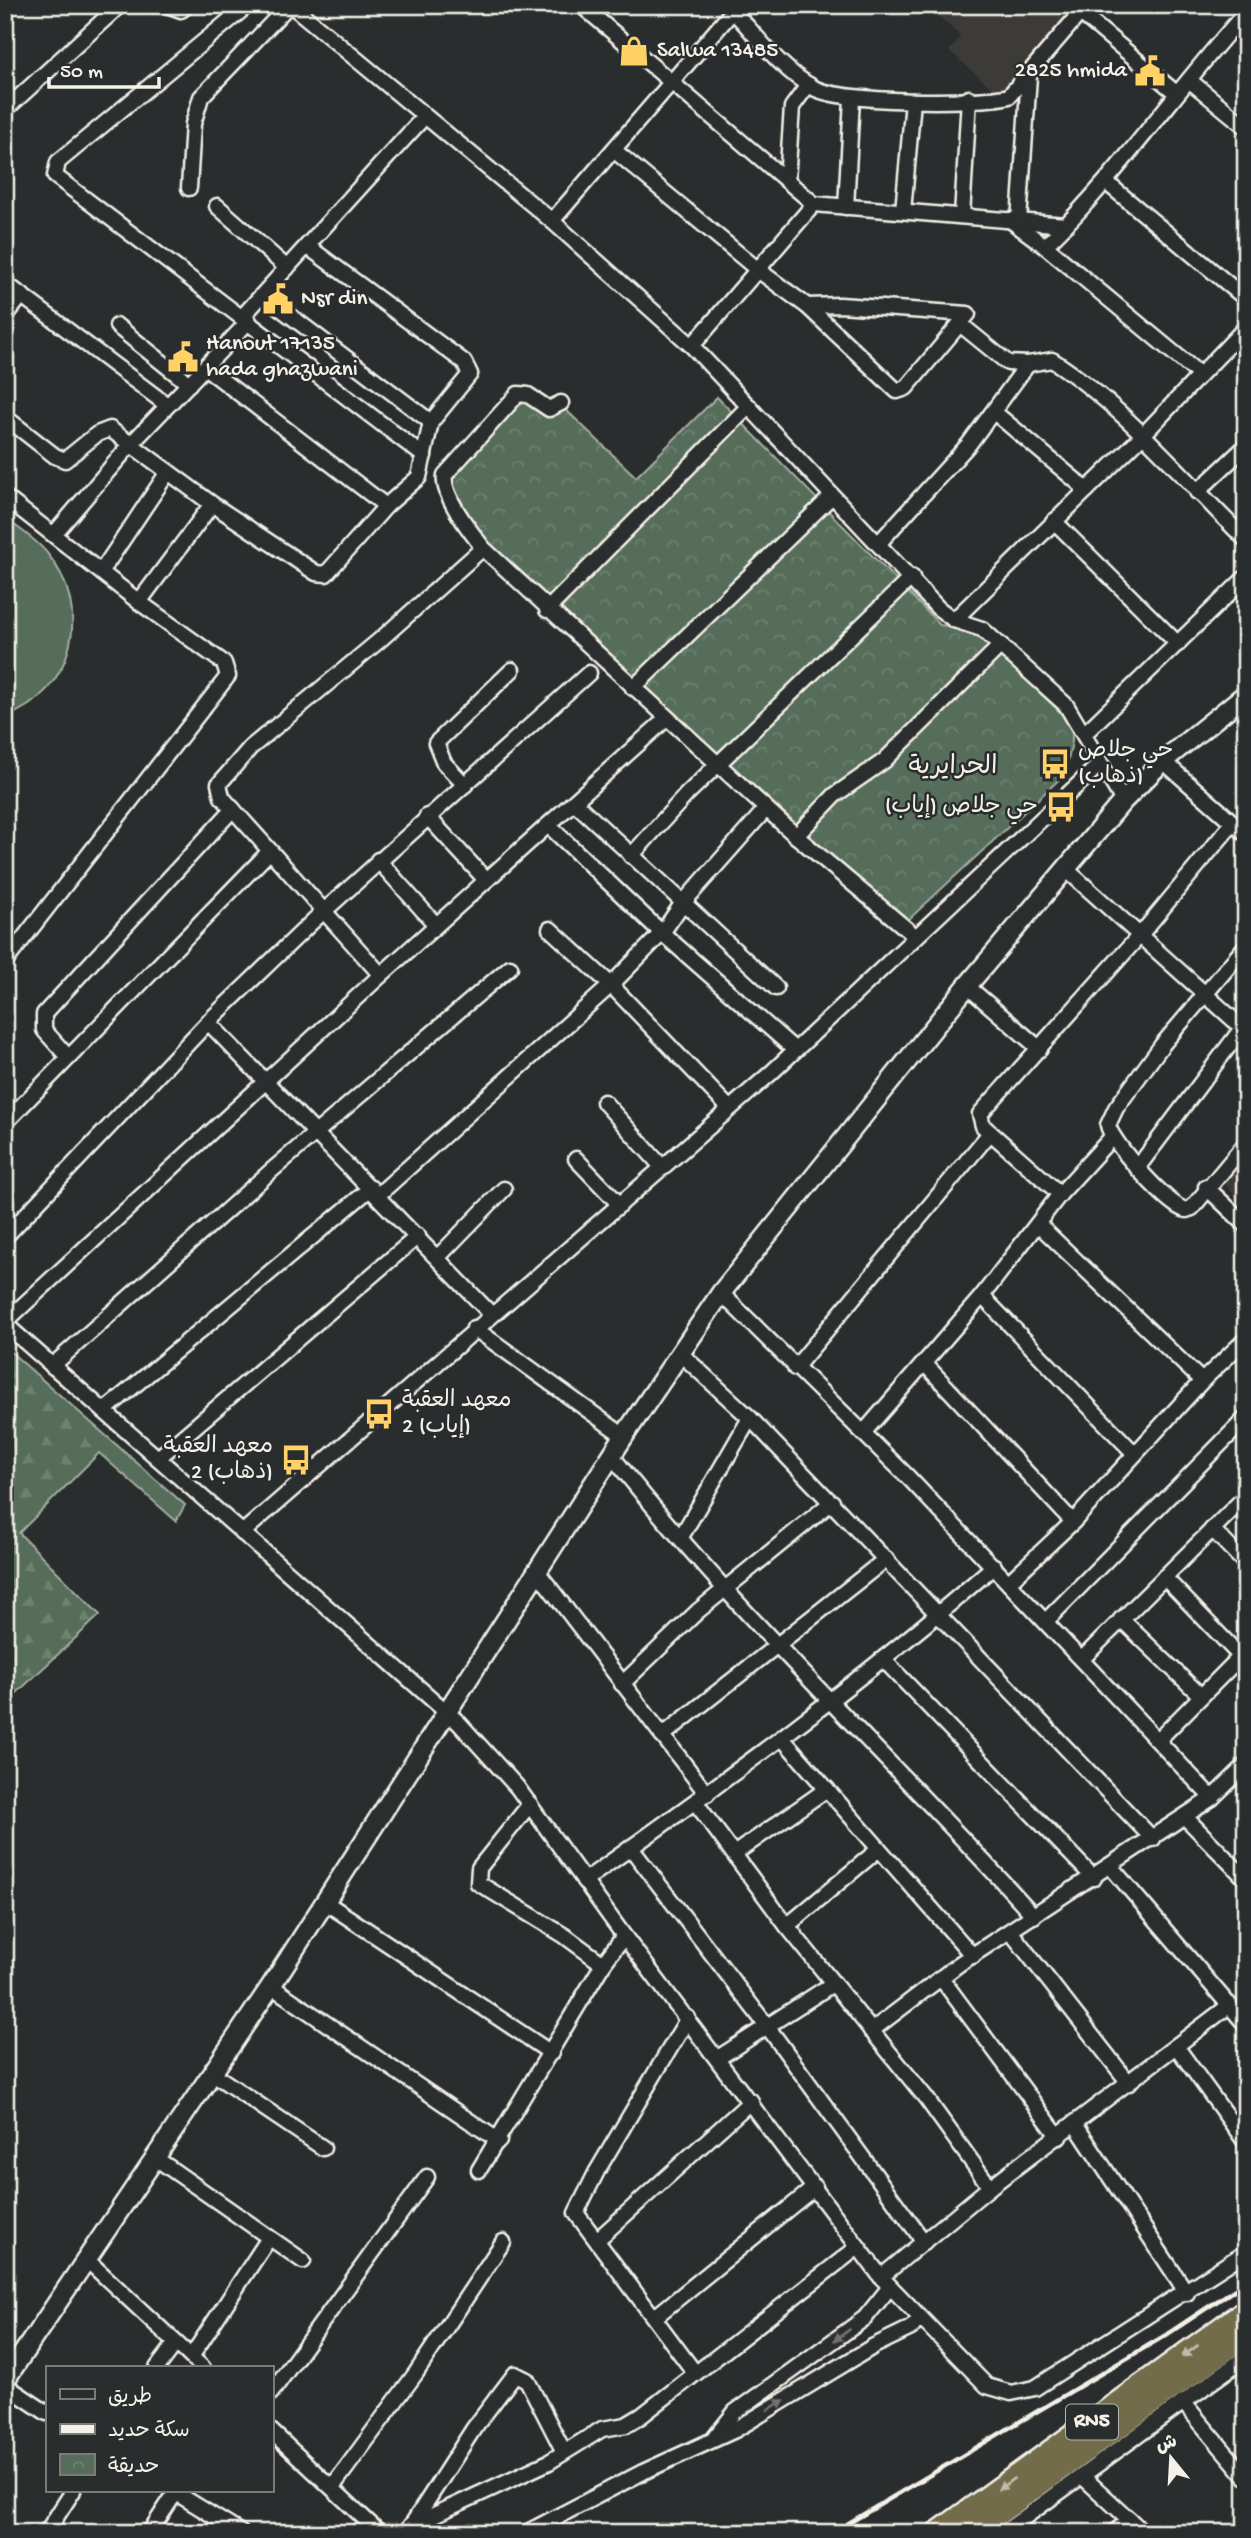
<svg xmlns="http://www.w3.org/2000/svg" width="1251" height="2538" viewBox="0 0 1251 2538" font-family="'Gochi Hand','Playpen Sans Arabic',sans-serif">
  <style>
    .built { fill: #3e3b39 }
    .green { fill: #556d5a; stroke: #a4afa1; stroke-width: 2 }
    .forest { fill: url(#forest-firs); stroke: #a4afa1; stroke-width: 2 }
    .park { fill: url(#park-crowns); stroke: #a4afa1; stroke-width: 2 }
    .lines { fill: none; stroke-linecap: round; stroke-linejoin: round }
    .minor-casing { stroke: #f4f1e8; stroke-width: 19 }
    .tertiary-casing { stroke: #f4f1e8; stroke-width: 23 }
    .trunk-casing { stroke: #f4f1e8; stroke-width: 28 }
    .minor { stroke: #2a2d2e; stroke-width: 14 }
    .tertiary { stroke: #2a2d2e; stroke-width: 18 }
    .trunk { stroke: #726c4b; stroke-width: 23 }
    .rail { stroke: #f4f1e8; stroke-width: 4.5 }
    .oneway { fill: #71726f }
    .oneway2 { fill: #c0bca9 }
    .labels { text-anchor: middle; dominant-baseline: central; stroke-width: 5; stroke-linejoin: round; paint-order: stroke }
    .shield { fill: #2a2d2e; stroke: #b7b6b0; stroke-width: 2 }
    .shield-label { font-size: 21px; font-weight: bold; fill: #f4f1e8 }
    .poi-label { font-size: 23px; fill: #f4f1e8; stroke: #2a2d2e; text-anchor: start }
    .quarter-label { font-size: 26px; fill: #f4f1e8; stroke: #2a2d2e }
  </style>
  <defs>
    <pattern id="forest-firs" width="22" height="20" patternUnits="userSpaceOnUse" patternTransform="scale(1.75)"><rect width="22" height="20" fill="#556d5a"/><path d="M5 1l3.5 6h-7zM16 11l3.5 6h-7z" fill="#6e8272"/></pattern>
    <pattern id="park-crowns" width="20" height="18" patternUnits="userSpaceOnUse" patternTransform="scale(1.75)"><rect width="20" height="18" fill="#556d5a"/><path d="M2 6a3 3 0 1 1 6 0M12 15a3 3 0 1 1 6 0" fill="none" stroke="#6e8272"/></pattern>
  </defs>
  <rect width="100%" height="100%" fill="#2a2d2e"/>
  <filter id="ink" filterUnits="userSpaceOnUse"><feTurbulence type="fractalNoise" baseFrequency=".0143" numOctaves="2"/><feDisplacementMap in="SourceGraphic" scale="14" xChannelSelector="R" yChannelSelector="G"/><feConvolveMatrix kernelMatrix="1 2 1 2 8 2 1 2 1" color-interpolation-filters="sRGB"/></filter>
  <g filter="url(#ink)">
    <!-- built -->
    <g class="built">
      <polygon points="926,5 1063,5 1072,13 1001,96 949,51 961,36"/>
      <polygon points="1246,1155 1246,1209 1223,1181 1224,1175"/>
    </g>
    <!-- green -->
    <path class="green" d="M5,518C19,529 36,539 47,553C93,608 75,692 5,717Z"/>
    <!-- forest -->
    <polygon class="forest" points="5,1347 185,1505 176,1521 99,1453 19,1533 100,1615 5,1704"/>
    <!-- park -->
    <polygon class="park" points="522,394 548,416 563,407 636,477 717,397 940,625 972,629 1072,723 1072,742 1065,774 906,922 485,545 445,479"/>
    <g class="lines">
      <!-- minor casing -->
      <g class="minor-casing">
        <g id="minor">
          <polyline points="167,5 181,10 188,5"/>
          <polyline points="248,5 58,162 55,176 424,456"/>
          <polyline points="291,5 552,221 692,346 938,608 954,620 982,629 1066,705 1123,801"/>
          <polyline points="581,5 814,204 1066,225"/>
          <polyline points="1071,5 1176,93"/>
          <path d="M733,11C758,37 782,71 814,88C840,103 978,104 1009,96L1087,5"/>
          <polyline points="1189,80 1246,127"/>
          <polyline points="5,110 120,5"/>
          <polyline points="615,151 758,270 807,306"/>
          <polyline points="787,181 792,107 808,85"/>
          <polyline points="1107,183 1246,299"/>
          <polyline points="189,188 193,124 201,97 289,5"/>
          <polyline points="217,206 287,268"/>
          <polyline points="846,207 852,99"/>
          <polyline points="903,211 913,101"/>
          <polyline points="962,216 969,98"/>
          <polyline points="1010,220 1045,246 1199,374"/>
          <polyline points="552,221 738,5"/>
          <polyline points="1019,221 1029,76"/>
          <path d="M1045,246C1119,174 1177,89 1246,12"/>
          <polyline points="5,283 167,405"/>
          <polyline points="264,296 431,422"/>
          <polygon points="840,305 968,314 906,388 897,391 807,306"/>
          <polyline points="243,316 424,117"/>
          <polyline points="5,317 22,295"/>
          <path d="M960,324L1008,363L1028,364L1052,360C1125,407 1184,479 1246,540"/>
          <polyline points="117,326 189,384"/>
          <polyline points="692,346 814,204"/>
          <polyline points="206,368 386,506"/>
          <path d="M561,403L549,409L528,395L518,394L445,475C441,495 471,532 483,548L796,836L835,795L884,761L1001,645"/>
          <polyline points="994,412 1087,490"/>
          <polyline points="5,417 55,456 65,460 97,434 110,429 212,504 316,573 326,574 386,506 419,477 431,422 470,374 464,362 307,246"/>
          <polyline points="1197,492 1246,446"/>
          <polyline points="5,497 139,602 224,663 228,676 5,962"/>
          <polyline points="1054,521 1178,644"/>
          <polyline points="55,533 131,444 249,321"/>
          <polyline points="878,544 969,444 1028,364"/>
          <polyline points="101,572 168,472"/>
          <polyline points="139,602 212,504"/>
          <polyline points="547,610 749,406"/>
          <polyline points="954,620 1142,436 1246,327"/>
          <polyline points="633,688 832,496"/>
          <polyline points="1085,733 1246,577"/>
          <polyline points="1163,761 1246,834"/>
          <polyline points="465,785 444,763 436,743 512,670"/>
          <polyline points="574,802 776,988"/>
          <polyline points="427,816 486,880"/>
          <polyline points="548,825 662,933 795,1050"/>
          <polyline points="796,836 915,936"/>
          <polyline points="631,856 687,794 912,577"/>
          <polyline points="378,860 436,925"/>
          <polyline points="1067,870 1246,1031"/>
          <polyline points="550,929 611,985 729,1108"/>
          <path d="M1246,946L1162,1045L1116,1108L1108,1125C1111,1142 1169,1207 1186,1210L1192,1208L1246,1143"/>
          <polyline points="381,975 222,797 219,784 250,748 381,639 483,548"/>
          <polyline points="967,986 1040,1049"/>
          <polyline points="208,1022 491,1314"/>
          <polyline points="67,1056 44,1030 44,1014 233,809"/>
          <polyline points="604,1102 663,1168"/>
          <polyline points="5,1123 270,851"/>
          <polyline points="576,1159 620,1205"/>
          <polyline points="1138,1167 1246,1023"/>
          <polyline points="1206,1187 1246,1225"/>
          <polyline points="1060,1194 983,1126 980,1114 1141,934 1232,824"/>
          <polyline points="378,1195 611,985 662,933 682,904 765,810"/>
          <polyline points="1039,1225 1202,1381"/>
          <polyline points="5,1237 208,1022 313,921 589,673"/>
          <polyline points="438,1257 504,1189"/>
          <polyline points="721,1293 908,1477 1212,1798"/>
          <polyline points="982,1296 1135,1454"/>
          <polyline points="5,1322 381,975 666,719"/>
          <polyline points="5,1324 459,1723 517,1787 624,1936 881,2277 987,2386 1011,2393 1035,2388 1246,2252"/>
          <polyline points="474,1328 624,1436"/>
          <polyline points="681,1354 750,1418 1153,1839"/>
          <polyline points="924,1363 1073,1522"/>
          <polyline points="52,1366 271,1171 510,967"/>
          <polyline points="795,1368 990,1133"/>
          <polyline points="104,1411 371,1188"/>
          <polyline points="864,1432 982,1296 1060,1194 1112,1137"/>
          <path d="M612,1456C741,1620 895,1762 1034,1916"/>
          <polyline points="158,1458 418,1236"/>
          <polyline points="1212,1529 1246,1564"/>
          <polyline points="242,1533 771,1073 1099,765"/>
          <polyline points="681,1537 750,1418"/>
          <polyline points="537,1571 707,1794"/>
          <polyline points="1164,1577 1240,1656"/>
          <polyline points="1009,1582 1073,1522 1202,1381 1246,1339"/>
          <polyline points="1121,1619 1201,1696"/>
          <polyline points="1046,1621 1246,1418"/>
          <polyline points="883,1659 1094,1878"/>
          <polyline points="1082,1659 1246,1496"/>
          <polyline points="622,1684 698,1611 832,1502"/>
          <polyline points="662,1736 886,1559"/>
          <polyline points="782,1738 973,1956"/>
          <polyline points="1158,1740 1246,1651"/>
          <polyline points="696,1803 787,1926 926,2098 990,2187"/>
          <polyline points="530,1804 479,1868 478,1883 565,1936 603,1964"/>
          <polyline points="1185,1817 1246,1879"/>
          <polyline points="631,1848 767,2026 924,2242"/>
          <polyline points="734,1854 827,1789"/>
          <polyline points="1111,1867 1246,2025"/>
          <path d="M584,1881C725,1781 864,1680 994,1566"/>
          <polyline points="325,1902 551,2053"/>
          <polyline points="787,1926 879,1849"/>
          <polyline points="1010,1931 1129,2083"/>
          <polyline points="941,1978 1059,2137"/>
          <polyline points="271,1986 499,2141"/>
          <polyline points="688,2018 597,2171 576,2213 695,2373"/>
          <polyline points="871,2031 959,1964 1212,1798 1246,1765"/>
          <polyline points="1176,2046 1246,2143"/>
          <polyline points="718,2058 834,1983"/>
          <polyline points="212,2073 323,2148"/>
          <polyline points="1075,2124 1187,2293"/>
          <polyline points="154,2157 303,2261"/>
          <polyline points="479,2170 603,1964 624,1936"/>
          <polyline points="597,2240 751,2101"/>
          <polyline points="87,2260 203,2368"/>
          <polyline points="881,2277 990,2187 1230,2005"/>
          <polyline points="655,2317 815,2187"/>
          <polyline points="191,2357 269,2238"/>
          <polyline points="157,2368 176,2343"/>
          <polyline points="5,2385 47,2413"/>
          <polyline points="271,2393 427,2177"/>
          <polyline points="1183,2402 1246,2477"/>
          <polyline points="271,2431 380,2533"/>
          <polyline points="715,2437 735,2412 865,2318 890,2287"/>
          <polyline points="1082,2476 1144,2533"/>
          <polyline points="333,2486 416,2373 503,2242"/>
          <polyline points="173,2491 241,2533"/>
          <polyline points="410,2526 549,2462 602,2429 626,2425 641,2416 858,2247"/>
          <polyline points="411,2526 474,2428 515,2374 527,2380 564,2452"/>
          <polyline points="46,2533 73,2491"/>
          <polyline points="149,2533 176,2492"/>
          <polyline points="526,2533 643,2472 735,2430 874,2346 911,2328 921,2319"/>
          <polyline points="1003,2533 1246,2357"/>
          <polyline points="1113,2533 1130,2520"/>
        </g>
      </g>
      <!-- tertiary casing -->
      <g class="tertiary-casing">
        <polyline id="tertiary" points="5,2380 271,1986 624,1436 721,1293 967,986 1123,801 1163,761 1246,694"/>
      </g>
      <!-- trunk casing -->
      <g class="trunk-casing">
        <g id="trunk">
          <polyline points="939,2533 1246,2311"/>
          <polyline points="970,2533 1246,2334"/>
        </g>
      </g>
      <!-- minor -->
      <use href="#minor" class="minor"/>
      <!-- tertiary -->
      <use href="#tertiary" class="tertiary"/>
      <!-- trunk -->
      <use href="#trunk" class="trunk"/>
      <!-- rail -->
      <polyline class="rail" points="832,2533 1166,2335 1246,2282"/>
    </g>
    <!-- one-way arrows -->
    <defs><path id="oneway-solid" d="M-6-.8H1V-3.2L6.5 0L1 3.2V.8H-6Z" transform="scale(1.75)"/></defs>
    <g class="oneway">
      <use href="#oneway-solid" transform="translate(842 2335) rotate(144)"/>
      <use href="#oneway-solid" transform="translate(776 2405) rotate(-31)"/>
    </g>
    <g class="oneway2">
      <use href="#oneway-solid" transform="translate(1190 2351) rotate(144)"/>
      <use href="#oneway-solid" transform="translate(1006 2484) rotate(144)"/>
    </g>
  </g>
  <!-- icons -->
  <defs>
    <g id="shop-bare" transform="scale(2.415)"><path d="M-5-2.5h2.3a2.7 3.5 0 0 1 5.4 0H5L5.5 6h-11ZM-1.5-2.5h3a1.5 2.3 0 0 0-3 0Z" fill="#ffd166" stroke="#2a2d2e" stroke-width="2.5" paint-order="stroke"/></g>
    <g id="civic-bare" transform="scale(2.415)"><path d="M-.6-6.5H3V-4.5H.6V-3L4-1V1h2V6H-6V1h2V-1L-.6-3ZM-1.2 2.5V6h2.4V2.5Z" fill="#ffd166" stroke="#2a2d2e" stroke-width="2.5" paint-order="stroke"/></g>
    <g id="bus-bare" transform="scale(2.415)"><path d="M-5-6H5V4H4V6H2V4H-2V6H-4V4H-5ZM-3.5-4V0h7V-4ZM-3.5 1.2v1.5H-2V1.2ZM2 1.2v1.5H3.5V1.2Z" fill="#ffd166" stroke="#2a2d2e" stroke-width="2.5" paint-order="stroke"/></g>
  </defs>
  <g fill-rule="evenodd">
    <use href="#shop-bare" x="634" y="51"/>
    <use href="#civic-bare" x="1150" y="71"/>
    <use href="#civic-bare" x="278" y="299"/>
    <use href="#civic-bare" x="183" y="357"/>
    <use href="#bus-bare" x="1055" y="764"/>
    <use href="#bus-bare" x="1061" y="807"/>
    <use href="#bus-bare" x="379" y="1414"/>
    <use href="#bus-bare" x="296" y="1460"/>
  </g>
  <g class="labels">
    <!-- shield labels -->
    <rect class="shield" x="1066" y="2404.5" width="52" height="35" rx="5"/>
    <g class="shield-label">
      <text x="1092" y="2422">RN5</text>
    </g>
    <!-- poi labels -->
    <g class="poi-label">
      <text x="657" y="51">Salwa 13485</text>
      <text x="1127" y="71" text-anchor="end">2825 hmida</text>
      <text x="301" y="299">Nsr din</text>
      <text x="206" y="344">Hanout 17135<tspan x="206" dy="26">hada ghazwani</tspan></text>
      <text x="1078" y="751">حي جلاص<tspan x="1078" dy="26">(ذهاب)</tspan></text>
      <text x="1038" y="807" text-anchor="end">حي جلاص (إياب)</text>
      <text x="402" y="1401">معهد العقبة<tspan x="402" dy="26">2 (إياب)</tspan></text>
      <text x="273" y="1447" text-anchor="end">معهد العقبة<tspan x="273" dy="26">2 (ذهاب)</tspan></text>
    </g>
    <!-- quarter labels -->
    <g class="quarter-label">
      <text x="953" y="768">الحرايرية</text>
    </g>
  </g>
  <!-- margin -->
  <rect width="1251" height="2538" fill="none" stroke="#2a2d2e" stroke-width="28"/>
  <rect x="14" y="14" width="1223" height="2510" fill="none" stroke="#f4f1e8" stroke-width="2.5" filter="url(#ink)"/>
  <!-- legend -->
  <rect x="46" y="2366" width="228" height="126" fill="#2a2d2e" stroke="#7b7b78" stroke-width="2"/>
  <rect x="60" y="2389" width="35" height="10" fill="#2a2d2e" stroke="#7b7b78" stroke-width="2"/>
  <text x="108" y="2402" font-size="21" fill="#f4f1e8">طريق</text>
  <rect x="60" y="2424" width="35" height="10" fill="#f4f1e8" stroke="#7b7b78" stroke-width="2"/>
  <text x="108" y="2436" font-size="21" fill="#f4f1e8">سكة حديد</text>
  <rect x="60" y="2454" width="35" height="21" fill="url(#park-crowns)" stroke="#7b7b78" stroke-width="2"/>
  <text x="108" y="2472" font-size="21" fill="#f4f1e8">حديقة</text>
  <!-- north arrow -->
  <g transform="translate(1171 2458) rotate(342)" stroke="#2a2d2e" stroke-width="5" paint-order="stroke">
  <path d="M0-5L12 26L0 18L-12 26Z" fill="#f4f1e8"/>
  <text y="-10" font-size="19" font-weight="bold" text-anchor="middle" fill="#f4f1e8">ش</text>
  </g>
  <!-- scale -->
  <path d="M49 77v10h110v-10" fill="none" stroke="#f4f1e8" stroke-width="3.5"/>
  <text x="60" y="77" font-size="21" fill="#f4f1e8" stroke="#2a2d2e" stroke-width="5" paint-order="stroke">50 m</text>
</svg>
